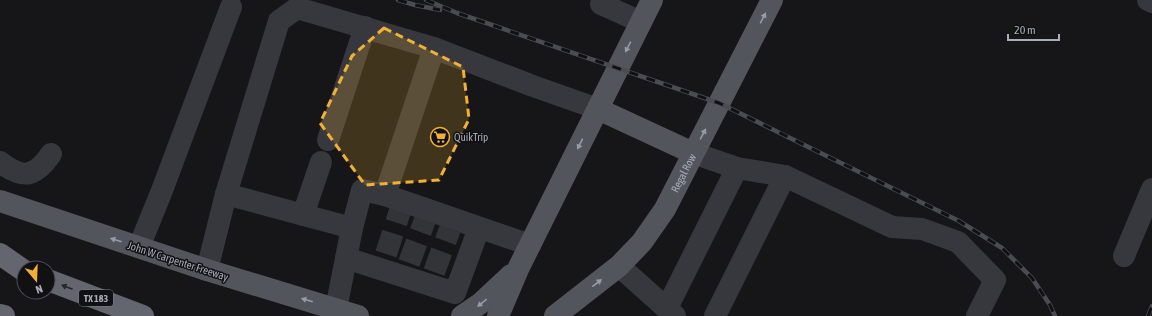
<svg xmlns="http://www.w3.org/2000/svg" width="1152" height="316" viewBox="0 0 1152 316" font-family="'Asap Condensed',sans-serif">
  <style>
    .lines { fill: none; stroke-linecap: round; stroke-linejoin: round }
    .minor-tunnel { stroke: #333438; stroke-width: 22; stroke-dasharray: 22 11; stroke-linecap: butt }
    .minor { stroke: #37383d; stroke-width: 22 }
    .major { stroke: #53555c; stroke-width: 22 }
    .highway { stroke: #63666e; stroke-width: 22 }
    .rail-casing { stroke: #4a4c52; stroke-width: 4.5 }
    .rail { stroke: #111113; stroke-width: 3; stroke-dasharray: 9; stroke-linecap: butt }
    .oneway { fill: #979ba6 }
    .oneway2 { fill: #26262a }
    .marked { fill: #f2b134; fill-opacity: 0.2; stroke: #f2b134; stroke-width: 3; stroke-dasharray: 8 5; stroke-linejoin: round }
    .labels { text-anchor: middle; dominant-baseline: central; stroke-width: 3; stroke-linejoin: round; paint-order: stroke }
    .shield { fill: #111113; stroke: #7b7e86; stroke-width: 1 }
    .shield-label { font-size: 10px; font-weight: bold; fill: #a8adb8 }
    .poi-label { font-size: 11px; fill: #a8adb8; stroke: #111113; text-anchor: start }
    .street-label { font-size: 11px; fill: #a8adb8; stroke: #111113 }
  </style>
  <rect width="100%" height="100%" fill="#161618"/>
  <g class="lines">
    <!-- minor-tunnel -->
    <g class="minor-tunnel">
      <polyline points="386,254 400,211"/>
      <polyline points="409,263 425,220"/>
      <polyline points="434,272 450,229"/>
    </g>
    <!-- minor -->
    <g class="minor">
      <polyline points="602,0 601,4 641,22"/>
      <polyline points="1148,0 1152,2"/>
      <polyline points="328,140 365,27"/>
      <polyline points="693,153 737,168 785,176 892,227 922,229 958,242 995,280 977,316"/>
      <path d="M0,162C23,180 35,177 51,154"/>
      <polyline points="226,194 279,21 297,8 434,48 533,86 598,109"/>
      <polyline points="385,195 434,48"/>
      <polyline points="303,215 321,162"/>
      <polyline points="139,247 161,193 231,7"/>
      <polyline points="1124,256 1152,189"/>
      <polyline points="346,258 455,293 479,228"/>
      <polyline points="619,266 675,316"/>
      <polyline points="207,270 226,194 352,228"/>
      <polyline points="667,308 737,168"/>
      <polyline points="336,309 352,228 362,190 385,195 530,245"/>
      <polyline points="715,316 785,176"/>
    </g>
    <!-- major -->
    <g class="major">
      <polyline points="598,109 693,153"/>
      <polyline points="0,201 207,270 358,316"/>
      <polyline points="462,316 481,303 511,275"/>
      <polyline points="498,316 519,267 652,0"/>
      <path id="s1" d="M555,316L619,266L642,242L665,209L772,0"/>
    </g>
    <!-- highway -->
    <g class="highway">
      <polyline points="0,254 23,270"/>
      <polyline points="48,280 143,316"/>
      <polyline points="0,315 4,316"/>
    </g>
    <!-- rail casing -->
    <g class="rail-casing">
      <g id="rail">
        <polyline points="398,0 415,5 440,10"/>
        <polyline points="426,0 457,13 719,103 959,221 1002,248 1032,278 1050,305 1055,316"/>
        <polyline points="1148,316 1152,306"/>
      </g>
    </g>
    <!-- rail -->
    <use href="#rail" class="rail"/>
  </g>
  <!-- one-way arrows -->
  <defs><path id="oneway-solid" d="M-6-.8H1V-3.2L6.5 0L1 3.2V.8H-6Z"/></defs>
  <g class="oneway">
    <use href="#oneway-solid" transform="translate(763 18) rotate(-63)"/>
    <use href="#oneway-solid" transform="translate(628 47) rotate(117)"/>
    <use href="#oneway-solid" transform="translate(703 134) rotate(-62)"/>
    <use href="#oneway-solid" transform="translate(580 144) rotate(116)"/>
    <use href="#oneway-solid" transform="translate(116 240) rotate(-162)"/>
    <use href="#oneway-solid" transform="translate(597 283) rotate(-38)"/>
    <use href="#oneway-solid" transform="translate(307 300) rotate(-164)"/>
    <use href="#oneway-solid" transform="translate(482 303) rotate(141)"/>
  </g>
  <use class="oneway2" href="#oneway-solid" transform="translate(67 287) rotate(-159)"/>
  <!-- marked area -->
  <path class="marked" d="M384,28L463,67L469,119L439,180L365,185L320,123L352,56Z"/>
  <!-- icons -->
  <defs>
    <g id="supermarket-ring" transform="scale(1)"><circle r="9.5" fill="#111113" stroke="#f2b134" stroke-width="1.5"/><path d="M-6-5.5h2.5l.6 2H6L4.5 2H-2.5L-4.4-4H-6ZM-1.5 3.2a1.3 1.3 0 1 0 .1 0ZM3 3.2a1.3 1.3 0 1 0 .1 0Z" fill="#f2b134"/></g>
  </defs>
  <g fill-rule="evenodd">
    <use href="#supermarket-ring" x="440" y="137"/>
  </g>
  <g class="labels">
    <!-- shield labels -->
    <rect class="shield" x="79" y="290" width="34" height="16" rx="3"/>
    <g class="shield-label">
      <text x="96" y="298">TX 183</text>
    </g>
    <!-- poi labels -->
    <g class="poi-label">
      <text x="454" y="137">QuikTrip</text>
    </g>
    <!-- street labels -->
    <g class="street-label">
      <text stroke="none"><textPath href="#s1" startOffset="195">Regal Row</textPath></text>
      <text transform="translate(178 261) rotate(18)">John W Carpenter Freeway</text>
    </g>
  </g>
  <!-- north arrow -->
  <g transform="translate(36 280) rotate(161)"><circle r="19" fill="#111113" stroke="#4d4f55"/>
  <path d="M0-3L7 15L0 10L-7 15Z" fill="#f2b134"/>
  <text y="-6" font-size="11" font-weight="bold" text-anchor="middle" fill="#a8adb8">N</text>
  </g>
  <!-- scale -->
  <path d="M1008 34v6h51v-6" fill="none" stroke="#a8adb8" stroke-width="2"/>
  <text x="1014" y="34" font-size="12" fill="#a8adb8" stroke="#111113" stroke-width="3" paint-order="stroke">20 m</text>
</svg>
